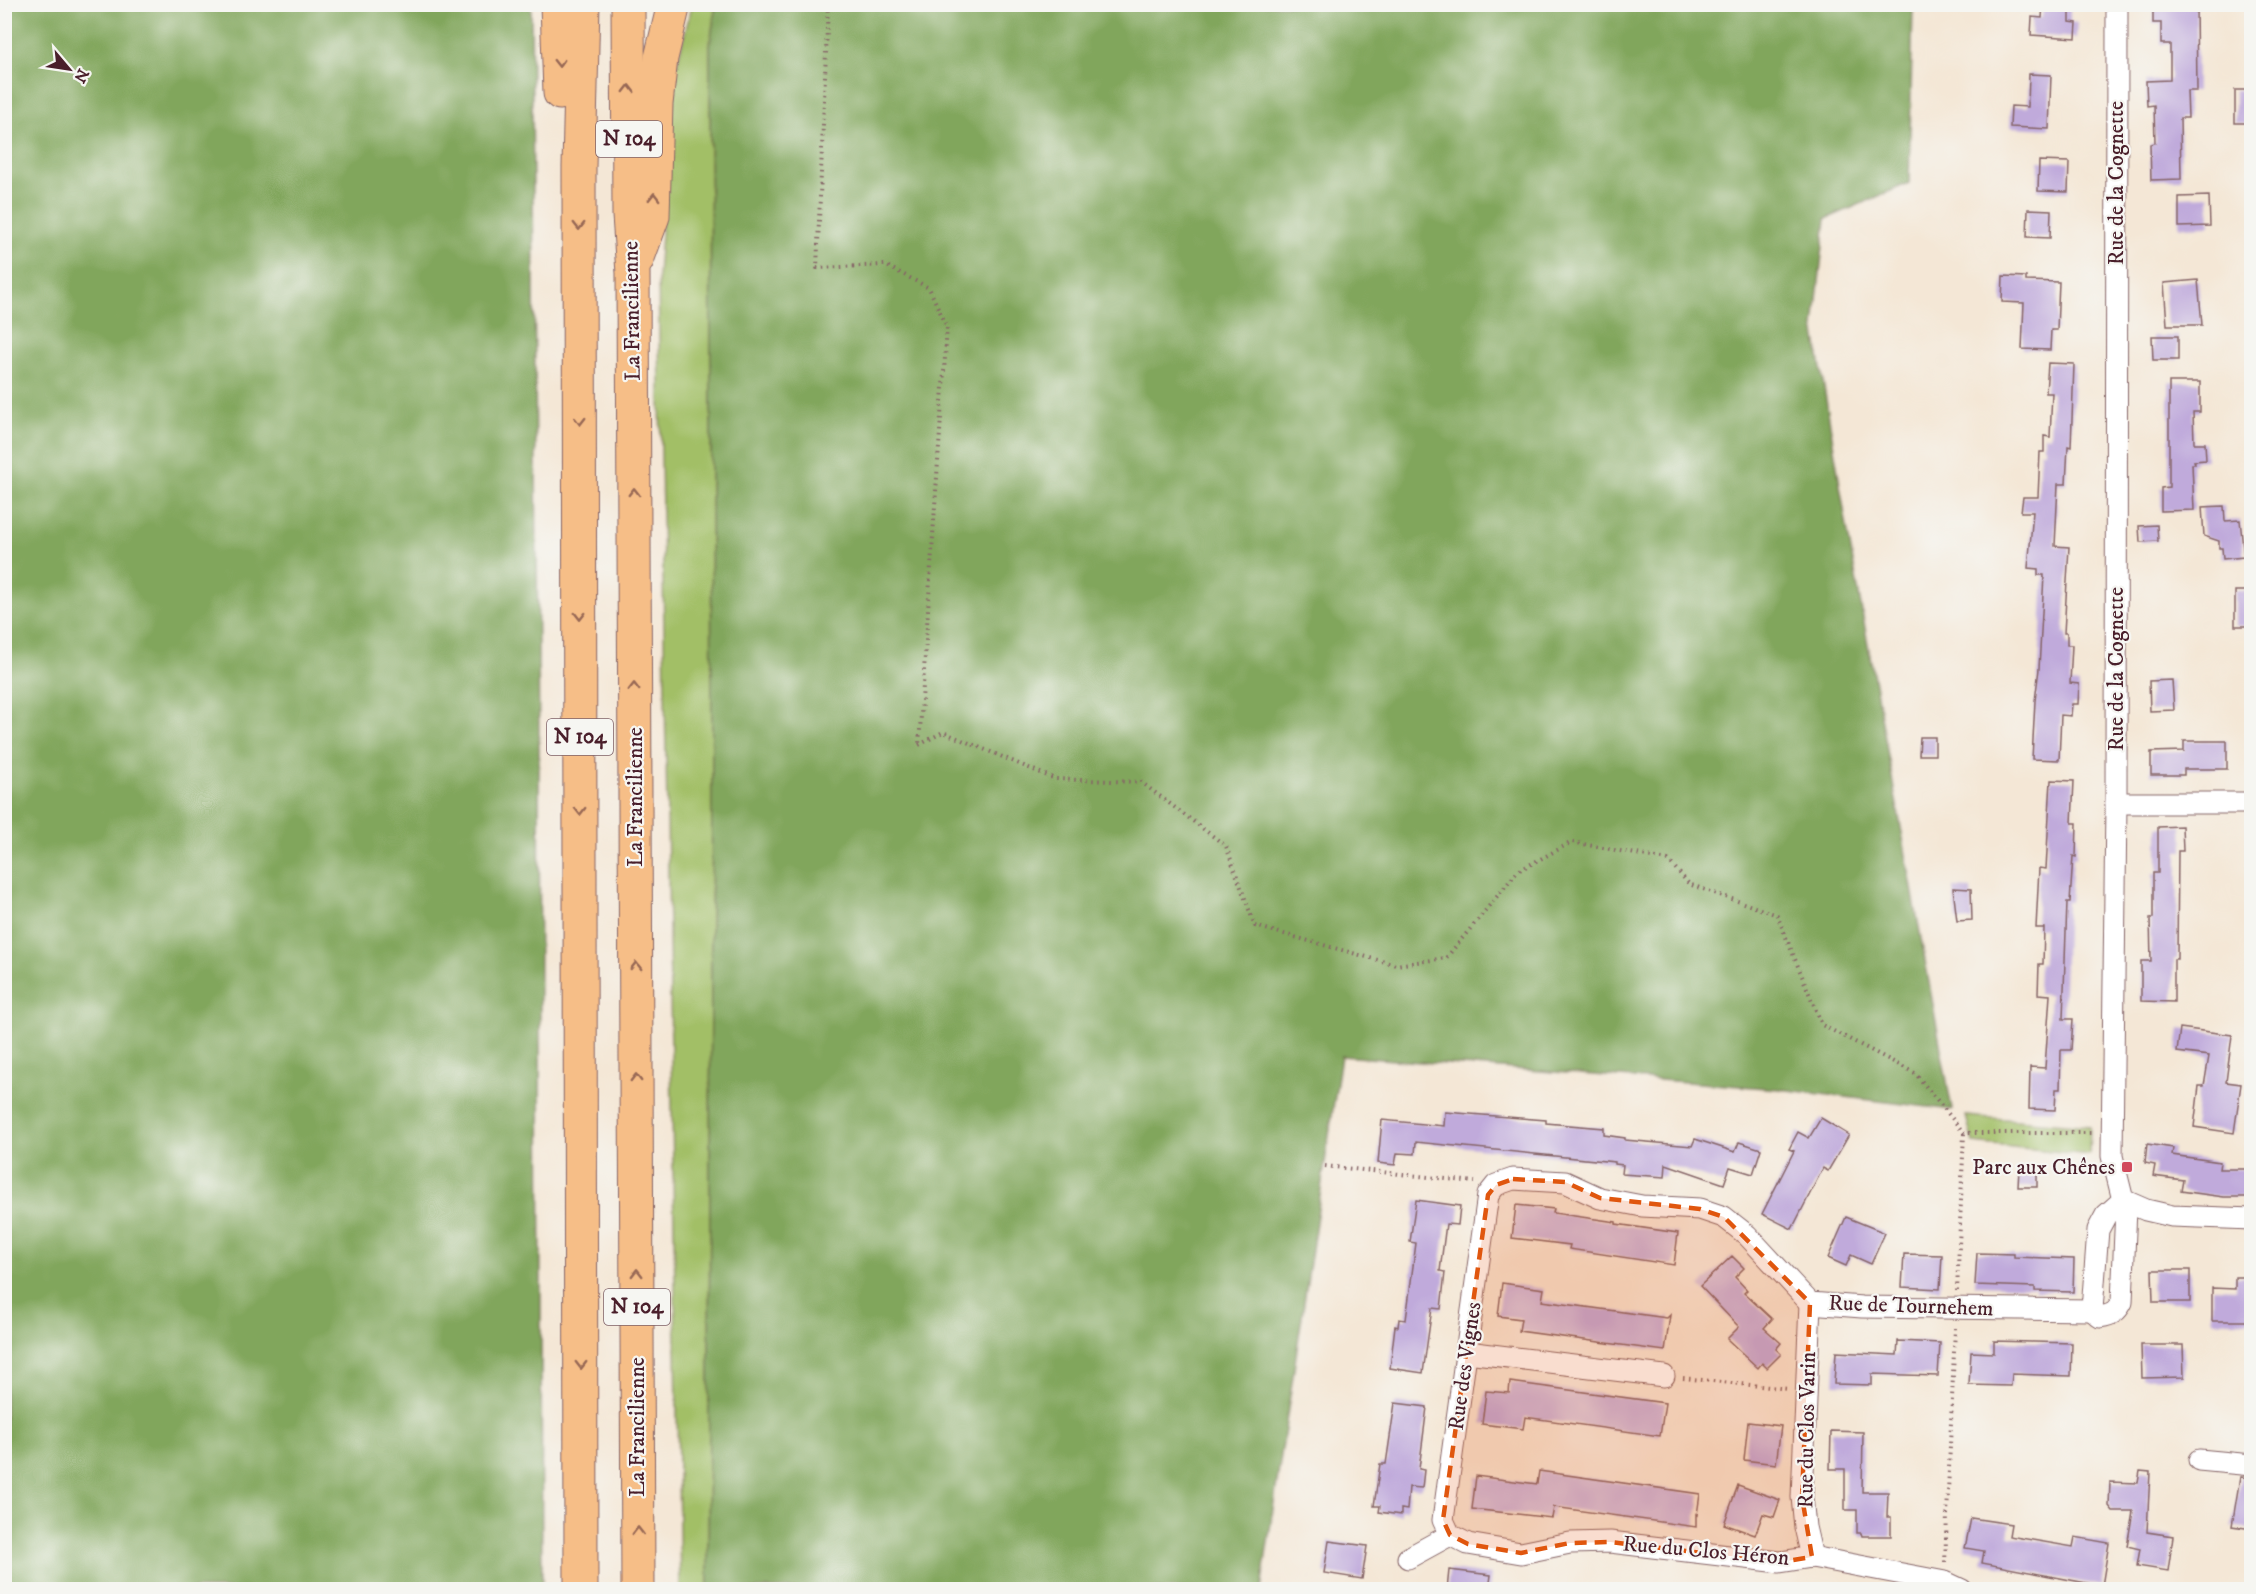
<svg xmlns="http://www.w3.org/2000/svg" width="2256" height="1594" viewBox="0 0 2256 1594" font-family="'IM FELL DW Pica',serif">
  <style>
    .green { fill: #a2bf66; stroke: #766f48; stroke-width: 1.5 }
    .forest { fill: #81a65b; stroke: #666243; stroke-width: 1.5 }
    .building { fill: #c0aadb }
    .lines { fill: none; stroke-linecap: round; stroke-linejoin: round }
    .street-casing { stroke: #866567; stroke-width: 23 }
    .highway-casing { stroke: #866567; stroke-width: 35 }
    .path { stroke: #866567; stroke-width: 4; stroke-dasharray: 1.5 4.5; stroke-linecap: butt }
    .street { stroke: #fff; stroke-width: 21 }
    .highway { stroke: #f6be87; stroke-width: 33 }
    .oneway { stroke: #976754 }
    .marked { fill: #e0560e; fill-opacity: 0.2; stroke: #e0560e; stroke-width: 4.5; stroke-dasharray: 12 8; stroke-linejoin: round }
    .poi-dot { fill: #d1495b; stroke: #f6f6f2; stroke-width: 2 }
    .labels { text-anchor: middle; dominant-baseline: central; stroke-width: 4.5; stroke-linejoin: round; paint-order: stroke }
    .shield { fill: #f6f6f2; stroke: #7e6067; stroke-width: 1.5 }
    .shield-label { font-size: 21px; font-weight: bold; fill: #4a1f2b }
    .street-label { font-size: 22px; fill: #4a1f2b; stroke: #f6f6f2 }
    .poi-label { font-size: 22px; fill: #4a1f2b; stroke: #f6f6f2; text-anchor: end }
  </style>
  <rect width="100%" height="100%" fill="#f6f6f2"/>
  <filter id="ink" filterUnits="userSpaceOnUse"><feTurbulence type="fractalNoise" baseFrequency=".0167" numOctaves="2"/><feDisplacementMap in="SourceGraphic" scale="12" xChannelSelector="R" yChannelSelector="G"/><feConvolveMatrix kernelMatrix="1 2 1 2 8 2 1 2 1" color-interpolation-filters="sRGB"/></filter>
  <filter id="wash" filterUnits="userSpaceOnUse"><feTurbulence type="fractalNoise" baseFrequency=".008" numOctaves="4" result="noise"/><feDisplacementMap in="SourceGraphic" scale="24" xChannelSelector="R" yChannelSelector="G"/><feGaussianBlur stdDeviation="1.35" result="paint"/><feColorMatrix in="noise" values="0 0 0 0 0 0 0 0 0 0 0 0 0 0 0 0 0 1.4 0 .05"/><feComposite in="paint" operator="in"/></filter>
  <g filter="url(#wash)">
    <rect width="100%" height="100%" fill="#f4e7d6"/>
    <!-- green -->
    <g class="green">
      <polygon points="716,4 710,44 712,771 708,1589 680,1590 658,276 672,83 692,5"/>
      <polygon points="1966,1116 2090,1126 2089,1155 1973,1143"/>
    </g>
    <!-- forest -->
    <g class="forest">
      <polygon points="5,4 531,5 539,733 542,1589 5,1589"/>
      <polygon points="716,5 1913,5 1909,183 1826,219 1814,326 1847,528 1952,1110 1779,1089 1341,1056 1261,1589 708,1589 712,771 710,44"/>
    </g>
    <g id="blocks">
      <!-- building -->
      <g class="building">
        <polygon points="2043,4 2070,4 2070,22 2077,23 2076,38 2031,35 2032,17 2042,18"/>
        <polygon points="2153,4 2196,4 2197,91 2187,91 2188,118 2180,118 2181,179 2151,180 2150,144 2155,143 2154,105 2147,106 2146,81 2170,80 2170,44 2161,44 2161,23 2153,23"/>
        <polygon points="2029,74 2051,75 2049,129 2010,127 2011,106 2028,107"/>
        <rect x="2235" y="90" width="17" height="33"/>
        <polygon points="2039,161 2069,162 2068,192 2038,191"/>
        <polygon points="2209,196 2210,226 2179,227 2179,197"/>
        <polygon points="2028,209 2051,210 2050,238 2027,237"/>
        <polygon points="2003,276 2026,277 2026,281 2059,282 2057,330 2051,330 2050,350 2022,349 2024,303 2002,302"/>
        <polygon points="2198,280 2202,325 2167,325 2164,283"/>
        <polygon points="2152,336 2178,336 2178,360 2153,360"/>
        <polygon points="2048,363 2074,364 2071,447 2068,446 2066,484 2058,484 2055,546 2069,547 2064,633 2067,633 2067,645 2072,645 2070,683 2079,684 2078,704 2072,704 2071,716 2061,715 2059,760 2032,759 2035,701 2039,669 2044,575 2038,575 2038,569 2028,568 2033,512 2021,512 2023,497 2038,497 2040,452 2044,452 2044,436 2050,437 2052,393 2046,393"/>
        <polygon points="2169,382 2200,382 2200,412 2193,412 2194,443 2205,443 2206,460 2194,461 2195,464 2192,464 2194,510 2161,511 2161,488 2169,487"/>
        <polygon points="2224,506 2225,521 2240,520 2244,557 2223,559 2222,548 2219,548 2219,541 2204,536 2202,507"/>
        <polygon points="2157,525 2158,541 2140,542 2139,526"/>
        <rect x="2235" y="591" width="17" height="35"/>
        <polygon points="2172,680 2174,710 2150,711 2149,681"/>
        <polygon points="1920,737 1935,737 1935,755 1919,755"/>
        <polygon points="2184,741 2227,741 2227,769 2184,769 2184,775 2151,775 2151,752 2184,751"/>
        <polygon points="2051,780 2074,781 2072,823 2077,823 2076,857 2073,856 2070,902 2067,902 2063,1019 2073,1019 2071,1050 2061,1050 2060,1089 2056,1089 2055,1110 2029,1109 2030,1067 2045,1068 2050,995 2038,994 2039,964 2043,964 2044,928 2036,928 2039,868 2046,869"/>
        <polygon points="2182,826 2183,851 2178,851 2177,959 2174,959 2174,1002 2141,1001 2141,961 2151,961 2150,918 2153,918 2153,873 2158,873 2158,827"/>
        <polygon points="1953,888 1971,889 1972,920 1957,921"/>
        <polygon points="2180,1028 2232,1035 2226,1082 2241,1084 2234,1133 2194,1127 2199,1086 2204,1086 2209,1056 2177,1052"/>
        <polygon points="1445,1112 1546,1120 1546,1123 1604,1128 1604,1135 1625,1138 1625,1140 1692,1146 1695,1139 1735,1152 1739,1142 1761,1149 1753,1174 1730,1167 1724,1184 1666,1164 1665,1177 1622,1174 1623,1165 1615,1164 1615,1162 1416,1142 1415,1154 1397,1153 1395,1165 1378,1163 1382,1120 1444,1126"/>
        <polygon points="1821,1118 1849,1135 1828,1171 1823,1168 1792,1229 1762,1214 1794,1151 1789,1149 1798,1132 1809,1138"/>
        <polygon points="2147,1144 2173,1148 2172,1155 2220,1162 2219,1169 2252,1169 2252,1197 2224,1197 2181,1191 2183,1180 2153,1176 2155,1165 2145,1163"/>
        <polygon points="2019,1169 2037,1170 2037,1187 2018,1187"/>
        <polygon points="1416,1200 1460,1206 1458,1225 1446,1224 1440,1271 1445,1272 1441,1309 1432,1308 1423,1373 1390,1368 1395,1326 1398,1327 1399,1319 1406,1320 1416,1243 1410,1242"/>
        <polygon points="1516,1205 1554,1209 1553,1213 1616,1222 1616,1224 1678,1233 1674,1265 1569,1249 1570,1245 1512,1238"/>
        <polygon points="1846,1217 1885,1233 1871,1264 1851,1255 1846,1266 1828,1258"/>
        <polygon points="1977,1253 2014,1254 2014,1257 2074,1259 2073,1292 2035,1291 2035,1287 1975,1285"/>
        <polygon points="1904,1254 1942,1255 1940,1289 1902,1287"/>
        <polygon points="1732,1256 1744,1268 1735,1277 1747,1290 1744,1293 1772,1319 1764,1328 1781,1343 1776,1349 1781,1354 1767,1368 1762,1363 1758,1368 1727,1339 1739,1327 1700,1286"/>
        <polygon points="2152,1270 2190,1270 2190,1302 2153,1302"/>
        <polygon points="2235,1277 2252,1277 2252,1321 2212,1321 2212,1288 2235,1289"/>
        <polygon points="1502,1283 1544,1289 1542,1301 1667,1318 1670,1315 1665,1351 1519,1331 1521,1319 1498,1316"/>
        <polygon points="1898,1341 1940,1343 1938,1376 1872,1374 1872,1385 1834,1384 1836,1352 1897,1355"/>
        <polygon points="1994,1341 2072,1343 2071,1376 2012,1374 2011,1386 1969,1385 1971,1352 1994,1353"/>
        <polygon points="2141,1345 2183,1345 2184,1377 2142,1378"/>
        <polygon points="1510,1382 1665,1403 1660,1436 1525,1417 1523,1429 1482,1424 1486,1391 1509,1393"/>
        <polygon points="1395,1403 1427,1407 1419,1469 1424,1470 1422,1488 1409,1487 1407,1510 1401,1509 1401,1515 1379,1512 1380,1506 1374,1506 1380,1464 1386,1464"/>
        <polygon points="1748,1422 1781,1426 1776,1464 1744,1460"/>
        <polygon points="1831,1431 1863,1432 1862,1492 1888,1492 1887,1517 1891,1517 1891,1536 1862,1536 1861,1533 1857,1533 1857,1510 1845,1510 1845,1469 1830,1469"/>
        <polygon points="1539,1471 1700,1494 1697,1515 1696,1514 1696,1527 1554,1507 1552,1518 1472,1509 1476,1476 1537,1484"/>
        <polygon points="2140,1471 2150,1472 2147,1532 2173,1536 2168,1571 2137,1566 2140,1549 2127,1546 2133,1511 2113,1511 2109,1506 2110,1482 2138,1483"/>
        <polygon points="2240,1477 2252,1478 2252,1529 2232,1526"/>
        <polygon points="1738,1485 1780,1500 1774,1517 1763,1514 1755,1535 1724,1524"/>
        <polygon points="1971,1518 2011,1524 2009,1536 2073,1547 2075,1537 2109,1543 2102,1586 1982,1563 1984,1551 1965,1548"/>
        <polygon points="1329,1541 1367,1546 1362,1579 1324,1573"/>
        <polygon points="1449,1570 1491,1575 1489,1590 1447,1590"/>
      </g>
    </g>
  </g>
  <g filter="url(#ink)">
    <use href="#blocks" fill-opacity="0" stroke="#866567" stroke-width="1.5"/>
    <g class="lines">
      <!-- street casing -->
      <g class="street-casing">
        <g id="street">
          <polyline points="2117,4 2116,803 2112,1156 2123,1200 2146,1210 2172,1216 2252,1219"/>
          <polyline points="2116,803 2252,803"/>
          <path d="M2123,1200L2126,1208L2122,1302C2117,1312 2112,1315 2100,1317L2092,1310L2098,1230L2106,1215Z"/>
          <polyline points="1810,1303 1802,1497 1805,1527 1812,1557"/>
          <polyline points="1467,1352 1664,1376"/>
          <polyline points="2199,1460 2252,1465"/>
          <polyline points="1450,1535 1443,1520 1488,1195 1496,1185 1513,1179 1565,1182 1600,1198 1642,1206 1700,1209 1724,1217 1747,1235 1810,1303 1862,1307 2092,1310"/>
          <polyline points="1450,1535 1468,1544 1521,1553 1570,1543 1610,1542 1780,1562 1812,1557 1945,1582 1962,1590"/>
          <polyline points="1408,1558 1450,1535"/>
        </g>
      </g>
      <!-- highway casing -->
      <g class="highway-casing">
        <g id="highway">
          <polyline points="557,4 560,93"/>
          <polyline points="628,4 629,215 633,273 638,1590"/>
          <polyline points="637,260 653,216 656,104 661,58 674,4"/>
          <polyline points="581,1590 579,167 583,4"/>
        </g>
      </g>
      <!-- path -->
      <g class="path">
        <polyline points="828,4 817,268 885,265 929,288 947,327 919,745"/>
        <polyline points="919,745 943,732 1055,779 1141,782 1226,846 1255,926 1396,965 1446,958 1518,871 1572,842 1668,860 1689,884 1777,915 1822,1025 1915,1073 1964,1133 2093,1133"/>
        <polyline points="1325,1166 1475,1182"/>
        <polyline points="1957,1291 1964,1133"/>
        <polyline points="1683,1378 1789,1389"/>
        <polyline points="1945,1563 1955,1328"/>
      </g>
      <!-- street -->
      <use href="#street" class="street"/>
      <!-- highway -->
      <use href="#highway" class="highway"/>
    </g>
    <!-- one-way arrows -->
    <defs><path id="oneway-chevron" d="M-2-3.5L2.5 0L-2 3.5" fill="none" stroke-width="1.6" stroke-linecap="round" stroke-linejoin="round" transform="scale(1.5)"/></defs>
    <g class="oneway">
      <use href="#oneway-chevron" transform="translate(559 63) rotate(89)"/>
      <use href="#oneway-chevron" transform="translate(629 89) rotate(-90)"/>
      <use href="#oneway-chevron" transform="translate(654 197) rotate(-89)"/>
      <use href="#oneway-chevron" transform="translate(579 226) rotate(90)"/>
      <use href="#oneway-chevron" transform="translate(580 421) rotate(90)"/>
      <use href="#oneway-chevron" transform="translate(634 492) rotate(-90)"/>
      <use href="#oneway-chevron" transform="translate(580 616) rotate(90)"/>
      <use href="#oneway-chevron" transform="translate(634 687) rotate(-90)"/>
      <use href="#oneway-chevron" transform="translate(580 811) rotate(90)"/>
      <use href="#oneway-chevron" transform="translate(636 966) rotate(-90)"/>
      <use href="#oneway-chevron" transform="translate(636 1078) rotate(-90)"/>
      <use href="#oneway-chevron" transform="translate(637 1273) rotate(-90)"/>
      <use href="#oneway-chevron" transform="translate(581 1365) rotate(90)"/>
      <use href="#oneway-chevron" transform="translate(638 1531) rotate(-90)"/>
    </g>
  </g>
  <!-- marked area -->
  <path class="marked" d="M1513,1179L1565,1182L1600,1198L1700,1209L1724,1217L1810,1303L1802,1497L1812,1557L1780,1562L1610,1542L1570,1543L1521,1553L1468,1544L1450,1535L1443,1520L1488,1195L1496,1185Z"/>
  <!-- markers -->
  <rect class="poi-dot" x="2121" y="1161" width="12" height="12" rx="3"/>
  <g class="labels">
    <!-- shield labels -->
    <g class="shield">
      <rect x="596" y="121" width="66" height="36" rx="4.5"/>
      <rect x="547" y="719" width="66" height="36" rx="4.5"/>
      <rect x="604" y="1289" width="66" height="36" rx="4.5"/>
    </g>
    <g class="shield-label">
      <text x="629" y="139">N 104</text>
      <text x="580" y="737">N 104</text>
      <text x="637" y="1307">N 104</text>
    </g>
    <!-- street labels -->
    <g class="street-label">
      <text transform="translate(2116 183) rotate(-90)">Rue de la Cognette</text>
      <text transform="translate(632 311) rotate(-91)">La Francilienne</text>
      <text transform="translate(2116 669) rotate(-90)">Rue de la Cognette</text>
      <text transform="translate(635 797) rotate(-90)">La Francilienne</text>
      <text transform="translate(1911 1306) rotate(2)">Rue de Tournehem</text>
      <text transform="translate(1465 1366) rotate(-82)">Rue des Vignes</text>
      <text transform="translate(637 1427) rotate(-90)">La Francilienne</text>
      <text transform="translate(1807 1430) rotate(-89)">Rue du Clos Varin</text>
      <text transform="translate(1706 1551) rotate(5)">Rue du Clos Héron</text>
    </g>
    <!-- poi labels -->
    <g class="poi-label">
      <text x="2115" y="1167">Parc aux Chênes</text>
    </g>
  </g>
  <!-- margin -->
  <rect width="2256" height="1594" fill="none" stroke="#f6f6f2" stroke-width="24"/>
  <!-- north arrow -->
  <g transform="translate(69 69) rotate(119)" stroke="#f6f6f2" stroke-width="4.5" paint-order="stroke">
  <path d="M0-4.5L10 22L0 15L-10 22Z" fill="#4a1f2b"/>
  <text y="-9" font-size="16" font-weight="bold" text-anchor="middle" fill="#4a1f2b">N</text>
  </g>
</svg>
